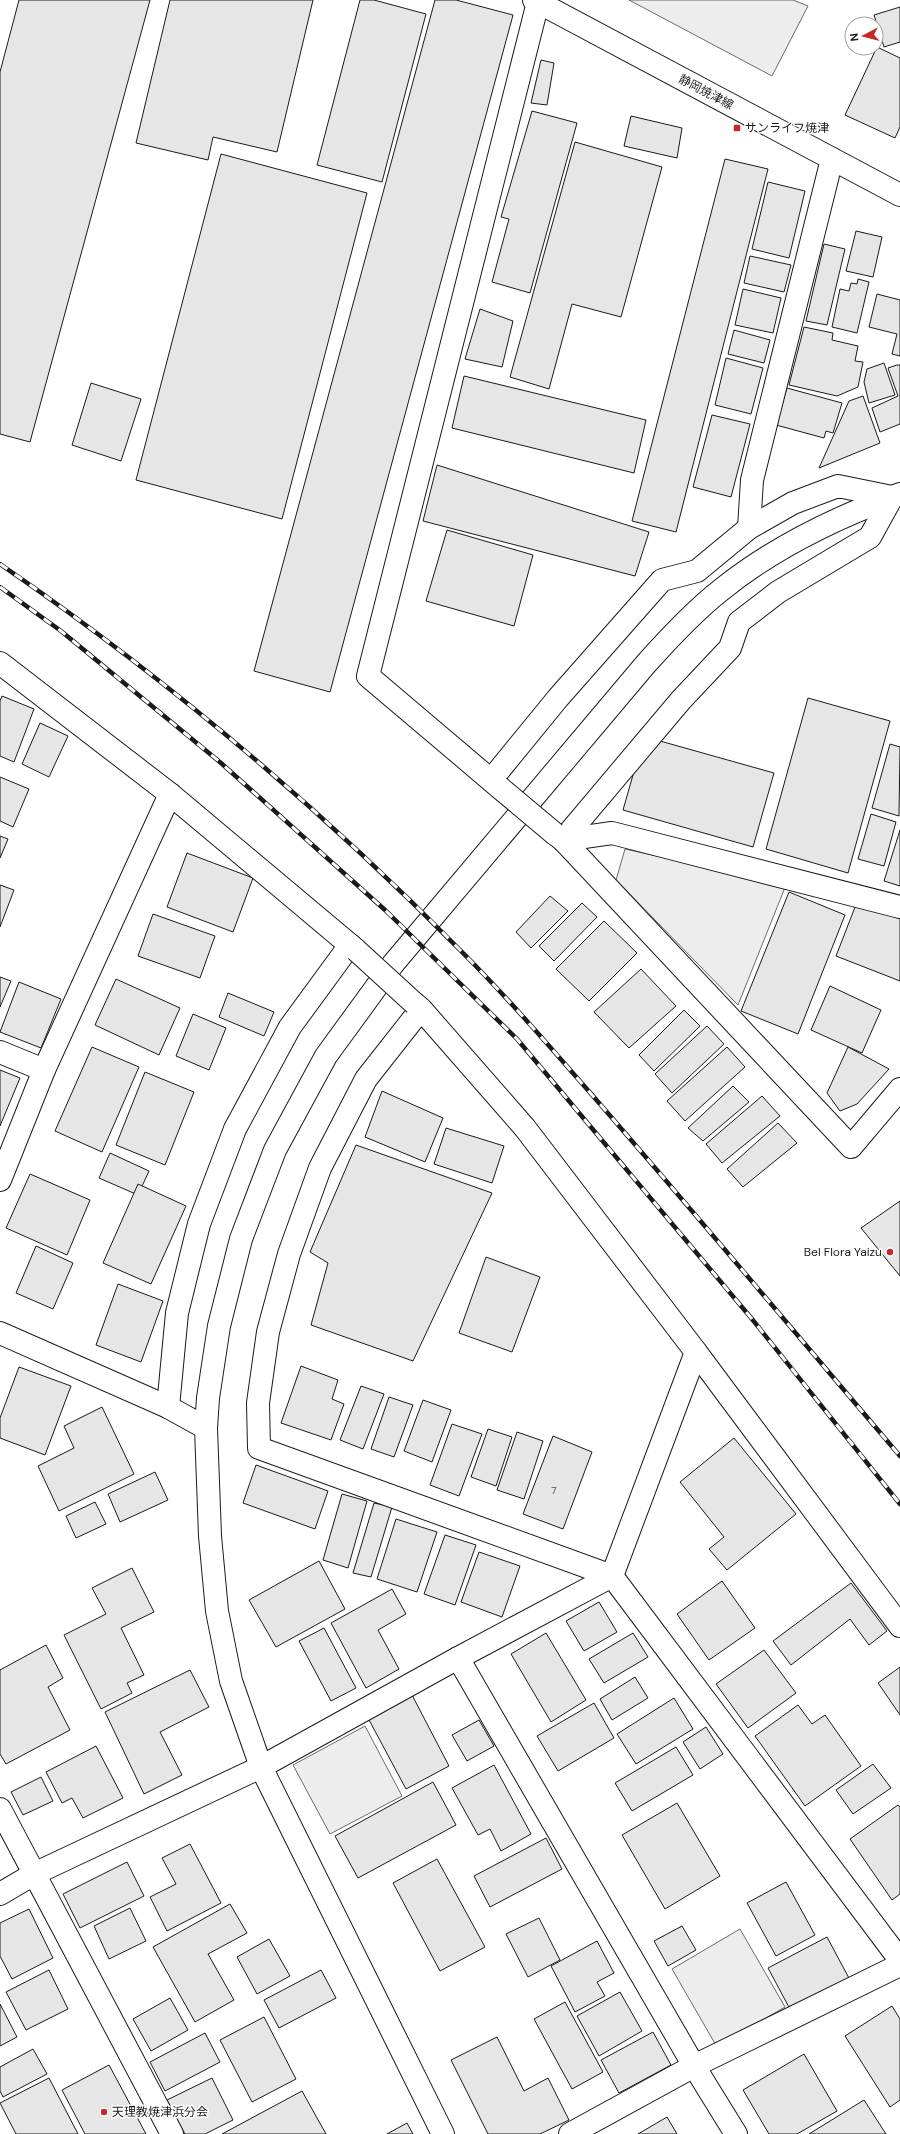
<svg xmlns="http://www.w3.org/2000/svg" width="900" height="2134" viewBox="0 0 900 2134" font-family="'DM Sans','Noto Sans JP',sans-serif">
  <style>
    .built { fill: #ededed; stroke: #6a6a6a }
    .building { fill: #e6e6e6; stroke: #1a1a1a }
    .lines { fill: none; stroke-linecap: round; stroke-linejoin: round }
    .street-casing { stroke: #1a1a1a; stroke-width: 24 }
    .secondary-casing { stroke: #1a1a1a; stroke-width: 24 }
    .street { stroke: #fff; stroke-width: 22 }
    .secondary { stroke: #fff; stroke-width: 22 }
    .rail-casing { stroke: #1a1a1a; stroke-width: 4.5 }
    .rail { stroke: #fff; stroke-width: 3; stroke-dasharray: 9; stroke-linecap: butt }
    .street-bridge-casing { stroke: #1a1a1a; stroke-width: 24; stroke-linecap: butt }
    .street-bridge { stroke: #fff; stroke-width: 22 }
    .poi-dot { fill: #c62828; stroke: #fff; stroke-width: 1.5 }
    .labels { text-anchor: middle; dominant-baseline: central; stroke-width: 3; stroke-linejoin: round; paint-order: stroke }
    .number-label { font-size: 10px; fill: #4d4d4d }
    .street-label { font-size: 12px; fill: #1a1a1a; stroke: #fff }
    .poi-label { font-size: 12px; fill: #1a1a1a; stroke: #fff; text-anchor: start }
  </style>
  <rect width="100%" height="100%" fill="#fff"/>
  <!-- built -->
  <g class="built">
    <polygon points="629,0 793,0 808,6 772,76"/>
    <polygon points="625,849 786,885 738,1005 616,880"/>
    <polygon points="365,1726 402,1796 330,1834 293,1765"/>
    <polygon points="740,1929 785,2007 717,2047 672,1969"/>
  </g>
  <!-- building -->
  <g class="building">
    <polygon points="19,0 150,0 30,442 0,434 0,72"/>
    <polygon points="170,0 313,0 277,152 213,137 208,160 136,143"/>
    <polygon points="360,0 374,0 426,14 382,182 317,165"/>
    <polygon points="435,0 456,0 513,15 330,692 254,671"/>
    <polygon points="900,7 900,42 884,47 874,15"/>
    <polygon points="877,47 900,58 900,127 895,138 845,115"/>
    <polygon points="541,60 554,63 547,105 531,103"/>
    <polygon points="532,111 577,123 530,293 492,282 509,219 501,217"/>
    <polygon points="631,116 682,128 677,158 624,146"/>
    <polygon points="575,142 662,167 621,317 572,304 549,389 510,377"/>
    <polygon points="221,154 367,193 282,519 136,480"/>
    <polygon points="725,159 768,169 676,532 632,521"/>
    <polygon points="768,182 805,191 789,258 752,249"/>
    <polygon points="856,231 882,237 873,277 846,271"/>
    <polygon points="824,244 845,249 827,325 806,321"/>
    <polygon points="750,256 791,265 784,292 744,283"/>
    <polygon points="858,279 869,282 857,333 832,327 840,289 849,291 851,283 857,284"/>
    <polygon points="743,289 781,298 773,333 735,325"/>
    <polygon points="877,294 900,300 900,356 892,354 897,334 869,327"/>
    <polygon points="480,309 513,321 502,367 465,359"/>
    <polygon points="804,327 833,333 832,340 858,346 855,361 863,362 858,387 837,396 789,385"/>
    <polygon points="734,330 770,340 764,363 728,354"/>
    <polygon points="726,358 763,368 751,414 715,405"/>
    <polygon points="884,363 895,395 869,403 864,382 867,369"/>
    <polygon points="897,365 900,365 900,424 880,432 872,408 898,396 888,368"/>
    <polygon points="464,376 646,420 634,473 452,428"/>
    <polygon points="91,383 141,399 121,461 72,445"/>
    <polygon points="787,388 842,403 833,433 826,431 824,438 776,425"/>
    <polygon points="863,396 880,443 819,468 849,401"/>
    <polygon points="712,415 750,424 731,497 693,487"/>
    <polygon points="437,465 649,532 635,576 423,521"/>
    <polygon points="447,530 533,555 514,626 426,601"/>
    <polygon points="2,696 34,709 14,762 0,756 0,701"/>
    <polygon points="808,698 890,721 848,873 766,849"/>
    <polygon points="40,723 68,736 49,777 22,764"/>
    <polygon points="660,741 774,773 753,847 623,810 635,768"/>
    <polygon points="890,744 900,747 899,816 872,808"/>
    <polygon points="0,777 29,789 13,827 0,821"/>
    <polygon points="871,814 896,822 884,866 858,859"/>
    <polygon points="900,830 900,886 884,881"/>
    <polygon points="0,836 8,839 0,858"/>
    <polygon points="187,853 253,878 233,932 167,907"/>
    <polygon points="0,885 14,890 0,927"/>
    <polygon points="789,892 845,915 798,1034 741,1011"/>
    <polygon points="550,896 568,911 531,948 516,932"/>
    <polygon points="857,902 900,919 900,981 836,956"/>
    <polygon points="582,903 597,917 554,961 539,946"/>
    <polygon points="153,914 215,936 200,978 138,956"/>
    <polygon points="604,921 637,953 589,1001 556,969"/>
    <polygon points="641,969 676,1006 629,1048 594,1012"/>
    <polygon points="0,977 11,981 0,1007"/>
    <polygon points="116,979 180,1008 159,1055 95,1025"/>
    <polygon points="19,982 61,999 41,1048 0,1032"/>
    <polygon points="830,986 881,1010 862,1053 811,1030"/>
    <polygon points="228,993 274,1012 264,1036 219,1017"/>
    <polygon points="684,1010 700,1026 654,1071 639,1055"/>
    <polygon points="193,1014 226,1028 209,1070 176,1056"/>
    <polygon points="707,1026 724,1044 672,1093 655,1074"/>
    <polygon points="92,1047 139,1067 102,1152 55,1131"/>
    <polygon points="727,1047 745,1067 685,1121 667,1101"/>
    <polygon points="848,1047 889,1069 857,1104 840,1111 827,1093"/>
    <polygon points="0,1070 20,1078 0,1126"/>
    <polygon points="145,1072 194,1092 165,1165 116,1145"/>
    <polygon points="733,1086 749,1102 703,1141 688,1128"/>
    <polygon points="382,1091 443,1118 425,1162 365,1137"/>
    <polygon points="762,1096 780,1116 722,1163 706,1144"/>
    <polygon points="778,1123 797,1143 743,1187 727,1169"/>
    <polygon points="446,1128 504,1146 492,1183 434,1164"/>
    <polygon points="356,1145 492,1193 413,1361 311,1325 328,1263 310,1252"/>
    <polygon points="110,1153 149,1171 138,1195 99,1178"/>
    <polygon points="30,1174 90,1200 67,1255 6,1228"/>
    <polygon points="138,1184 186,1206 151,1284 103,1263"/>
    <polygon points="900,1201 900,1276 861,1228"/>
    <polygon points="36,1246 73,1263 53,1309 16,1293"/>
    <polygon points="486,1257 540,1277 512,1352 459,1333"/>
    <polygon points="118,1284 163,1301 141,1362 96,1345"/>
    <polygon points="301,1366 338,1380 332,1399 344,1404 331,1440 281,1423"/>
    <polygon points="19,1367 71,1386 45,1455 0,1438 0,1418"/>
    <polygon points="361,1386 384,1394 363,1449 340,1440"/>
    <polygon points="389,1397 413,1405 394,1457 371,1449"/>
    <polygon points="423,1400 451,1410 432,1462 404,1451"/>
    <polygon points="102,1407 134,1474 59,1511 38,1466 74,1448 64,1426"/>
    <polygon points="452,1424 482,1434 459,1496 430,1485"/>
    <polygon points="488,1429 512,1437 496,1486 471,1477"/>
    <polygon points="517,1432 543,1441 524,1499 497,1490"/>
    <polygon points="553,1436 592,1452 563,1529 523,1514"/>
    <polygon points="734,1438 796,1514 727,1570 709,1549 724,1537 680,1482"/>
    <polygon points="256,1465 328,1491 315,1529 243,1503"/>
    <polygon points="155,1472 168,1500 120,1522 108,1494"/>
    <polygon points="342,1494 367,1501 348,1568 323,1560"/>
    <polygon points="95,1502 106,1524 76,1538 66,1516"/>
    <polygon points="374,1503 392,1507 371,1577 353,1573"/>
    <polygon points="396,1519 437,1532 417,1592 377,1579"/>
    <polygon points="445,1535 476,1545 455,1605 424,1594"/>
    <polygon points="479,1552 520,1566 502,1617 461,1602"/>
    <polygon points="319,1561 345,1609 276,1647 249,1600"/>
    <polygon points="132,1568 154,1612 121,1628 144,1675 127,1683 132,1693 101,1709 64,1635 106,1614 92,1588"/>
    <polygon points="722,1581 755,1628 709,1660 677,1614"/>
    <polygon points="851,1583 887,1631 869,1645 850,1619 791,1665 773,1641"/>
    <polygon points="392,1589 406,1614 378,1630 399,1669 366,1688 331,1623"/>
    <polygon points="599,1602 617,1632 584,1651 566,1621"/>
    <polygon points="324,1628 356,1688 331,1701 299,1641"/>
    <polygon points="546,1633 586,1700 551,1722 511,1654"/>
    <polygon points="633,1633 648,1657 604,1683 589,1659"/>
    <polygon points="46,1645 63,1678 48,1687 70,1730 6,1764 0,1754 0,1670"/>
    <polygon points="764,1650 796,1693 748,1728 716,1684"/>
    <polygon points="900,1667 900,1715 878,1683"/>
    <polygon points="190,1670 209,1707 160,1732 182,1775 144,1794 105,1712"/>
    <polygon points="635,1677 648,1698 612,1720 600,1699"/>
    <polygon points="412,1695 449,1766 406,1789 368,1718"/>
    <polygon points="674,1698 693,1729 636,1764 617,1734"/>
    <polygon points="594,1703 614,1738 558,1771 537,1736"/>
    <polygon points="798,1705 812,1724 825,1715 861,1766 805,1806 755,1736"/>
    <polygon points="479,1720 494,1746 467,1761 452,1735"/>
    <polygon points="706,1727 723,1754 700,1769 683,1742"/>
    <polygon points="96,1746 123,1798 83,1818 72,1798 62,1803 46,1772"/>
    <polygon points="676,1747 693,1775 632,1811 615,1783"/>
    <polygon points="873,1764 891,1788 853,1814 836,1790"/>
    <polygon points="494,1765 531,1834 501,1851 490,1829 478,1835 452,1788"/>
    <polygon points="41,1777 53,1801 23,1815 11,1792"/>
    <polygon points="433,1782 456,1825 358,1878 335,1836"/>
    <polygon points="677,1803 720,1876 665,1909 622,1835"/>
    <polygon points="898,1805 900,1807 900,1894 892,1900 850,1839"/>
    <polygon points="546,1838 562,1869 490,1907 474,1876"/>
    <polygon points="190,1844 221,1903 167,1931 150,1897 176,1884 162,1858"/>
    <polygon points="437,1859 485,1947 440,1971 393,1883"/>
    <polygon points="127,1862 144,1896 80,1928 63,1894"/>
    <polygon points="786,1882 815,1935 776,1956 747,1903"/>
    <polygon points="230,1904 247,1933 208,1954 234,2000 195,2022 153,1947"/>
    <polygon points="130,1908 146,1941 109,1959 94,1926"/>
    <polygon points="29,1909 53,1958 12,1979 0,1956 0,1923"/>
    <polygon points="539,1918 560,1960 528,1977 506,1934"/>
    <polygon points="682,1926 696,1950 668,1966 654,1941"/>
    <polygon points="827,1937 850,1980 791,2011 768,1968"/>
    <polygon points="269,1939 290,1976 257,1994 237,1957"/>
    <polygon points="597,1941 614,1973 597,1982 605,1996 575,2012 551,1966"/>
    <polygon points="49,1970 68,2009 26,2030 6,1992"/>
    <polygon points="321,1970 336,1998 279,2028 264,2000"/>
    <polygon points="620,1992 642,2031 599,2056 577,2016"/>
    <polygon points="170,1998 188,2030 151,2051 133,2019"/>
    <polygon points="565,2002 603,2072 572,2089 534,2019"/>
    <polygon points="0,2004 17,2037 0,2046"/>
    <polygon points="892,2006 900,2019 900,2100 890,2107 845,2036"/>
    <polygon points="264,2017 296,2079 252,2102 220,2040"/>
    <polygon points="653,2032 671,2065 619,2093 601,2060"/>
    <polygon points="205,2033 220,2062 165,2091 150,2062"/>
    <polygon points="497,2037 524,2091 548,2078 569,2120 540,2134 488,2134 451,2060"/>
    <polygon points="33,2049 47,2074 3,2097 0,2091 0,2067"/>
    <polygon points="804,2054 837,2111 797,2134 769,2134 743,2090"/>
    <polygon points="109,2065 146,2134 85,2134 62,2090"/>
    <polygon points="49,2078 78,2134 16,2134 0,2103"/>
    <polygon points="212,2078 233,2120 205,2134 185,2134 167,2100"/>
    <polygon points="302,2091 326,2134 222,2134"/>
    <polygon points="864,2100 886,2134 809,2134"/>
    <polygon points="667,2117 677,2134 638,2134"/>
    <polygon points="407,2123 413,2134 387,2134"/>
  </g>
  <g class="lines">
    <!-- street casing -->
    <g class="street-casing">
      <g id="street">
        <polyline points="749,528 752,480 832,159"/>
        <polyline points="0,663 170,794 356,950"/>
        <polyline points="491,780 558,698 662,580 697,571 749,528 793,503 838,486 892,497 870,537 778,592 739,622 730,648 681,700 563,840"/>
        <polyline points="499,787 368,676 538,2"/>
        <polyline points="555,834 563,840 851,1147 900,1089"/>
        <polyline points="563,840 612,833 900,907"/>
        <polyline points="415,1004 421,1009 525,1128 696,1352 612,1576 259,1448 258,1403 268,1332 289,1254 320,1168 366,1079 421,1009"/>
        <polyline points="0,1052 44,1070"/>
        <polyline points="0,1180 44,1070 170,794"/>
        <polyline points="0,1333 168,1407 206,1428"/>
        <polyline points="696,1352 900,1626"/>
        <polyline points="168,1407 177,1313 199,1224 235,1129 290,1027 350,945"/>
        <polyline points="458,1658 694,2066 736,2134"/>
        <polyline points="0,1809 172,2134"/>
        <polyline points="0,1894 34,1874 261,1767 458,1658 612,1576 900,1960"/>
        <polyline points="570,2134 694,2066 900,1965"/>
      </g>
    </g>
    <!-- secondary casing -->
    <g class="secondary-casing">
      <g id="secondary">
        <polyline points="534,0 900,195"/>
        <path d="M443,2134L261,1767L231,1681L217,1611L210,1536L206,1428L208,1398L219,1326L241,1239L275,1150L326,1056L393,964L645,665C669,638 693,612 721,590C773,548 837,517 900,494"/>
      </g>
    </g>
    <!-- street -->
    <use href="#street" class="street"/>
    <!-- secondary -->
    <use href="#secondary" class="secondary"/>
    <!-- rail casing -->
    <g class="rail-casing">
      <g id="rail">
        <path d="M0,564C165,677 319,807 460,950C511,1001 558,1056 606,1111C705,1225 802,1341 900,1456"/>
        <polyline points="0,587 61,631 221,763 385,910 517,1039 752,1319 900,1504"/>
      </g>
    </g>
    <!-- rail -->
    <use href="#rail" class="rail"/>
    <!-- street-bridge casing -->
    <g class="street-bridge-casing">
      <g id="street-bridge">
        <polyline points="499,787 555,834"/>
        <polyline points="356,950 415,1004"/>
      </g>
    </g>
    <!-- street-bridge -->
    <use href="#street-bridge" class="street-bridge"/>
  </g>
  <!-- markers -->
  <g class="poi-dot">
    <rect x="733" y="124" width="8" height="8" rx="2"/>
    <circle cx="890" cy="1252" r="4"/>
    <circle cx="104" cy="2112" r="4"/>
  </g>
  <g class="labels">
    <!-- number labels -->
    <g class="number-label">
      <text x="554" y="1490">7</text>
    </g>
    <!-- street labels -->
    <g class="street-label">
      <text transform="translate(706 92) rotate(28)">静岡焼津線</text>
    </g>
    <!-- poi labels -->
    <g class="poi-label">
      <text x="745" y="128">サンライフ焼津</text>
      <text x="882" y="1252" text-anchor="end">Bel Flora Yaizu</text>
      <text x="112" y="2112">天理教焼津浜分会</text>
    </g>
  </g>
  <!-- north arrow -->
  <g transform="translate(864 36) rotate(263)"><circle r="19" fill="#ffffff" stroke="#a3a3a3"/>
  <path d="M0-3L7 15L0 10L-7 15Z" fill="#c62828"/>
  <text y="-6" font-size="11" font-weight="bold" text-anchor="middle" fill="#1a1a1a">N</text>
  </g>
</svg>
